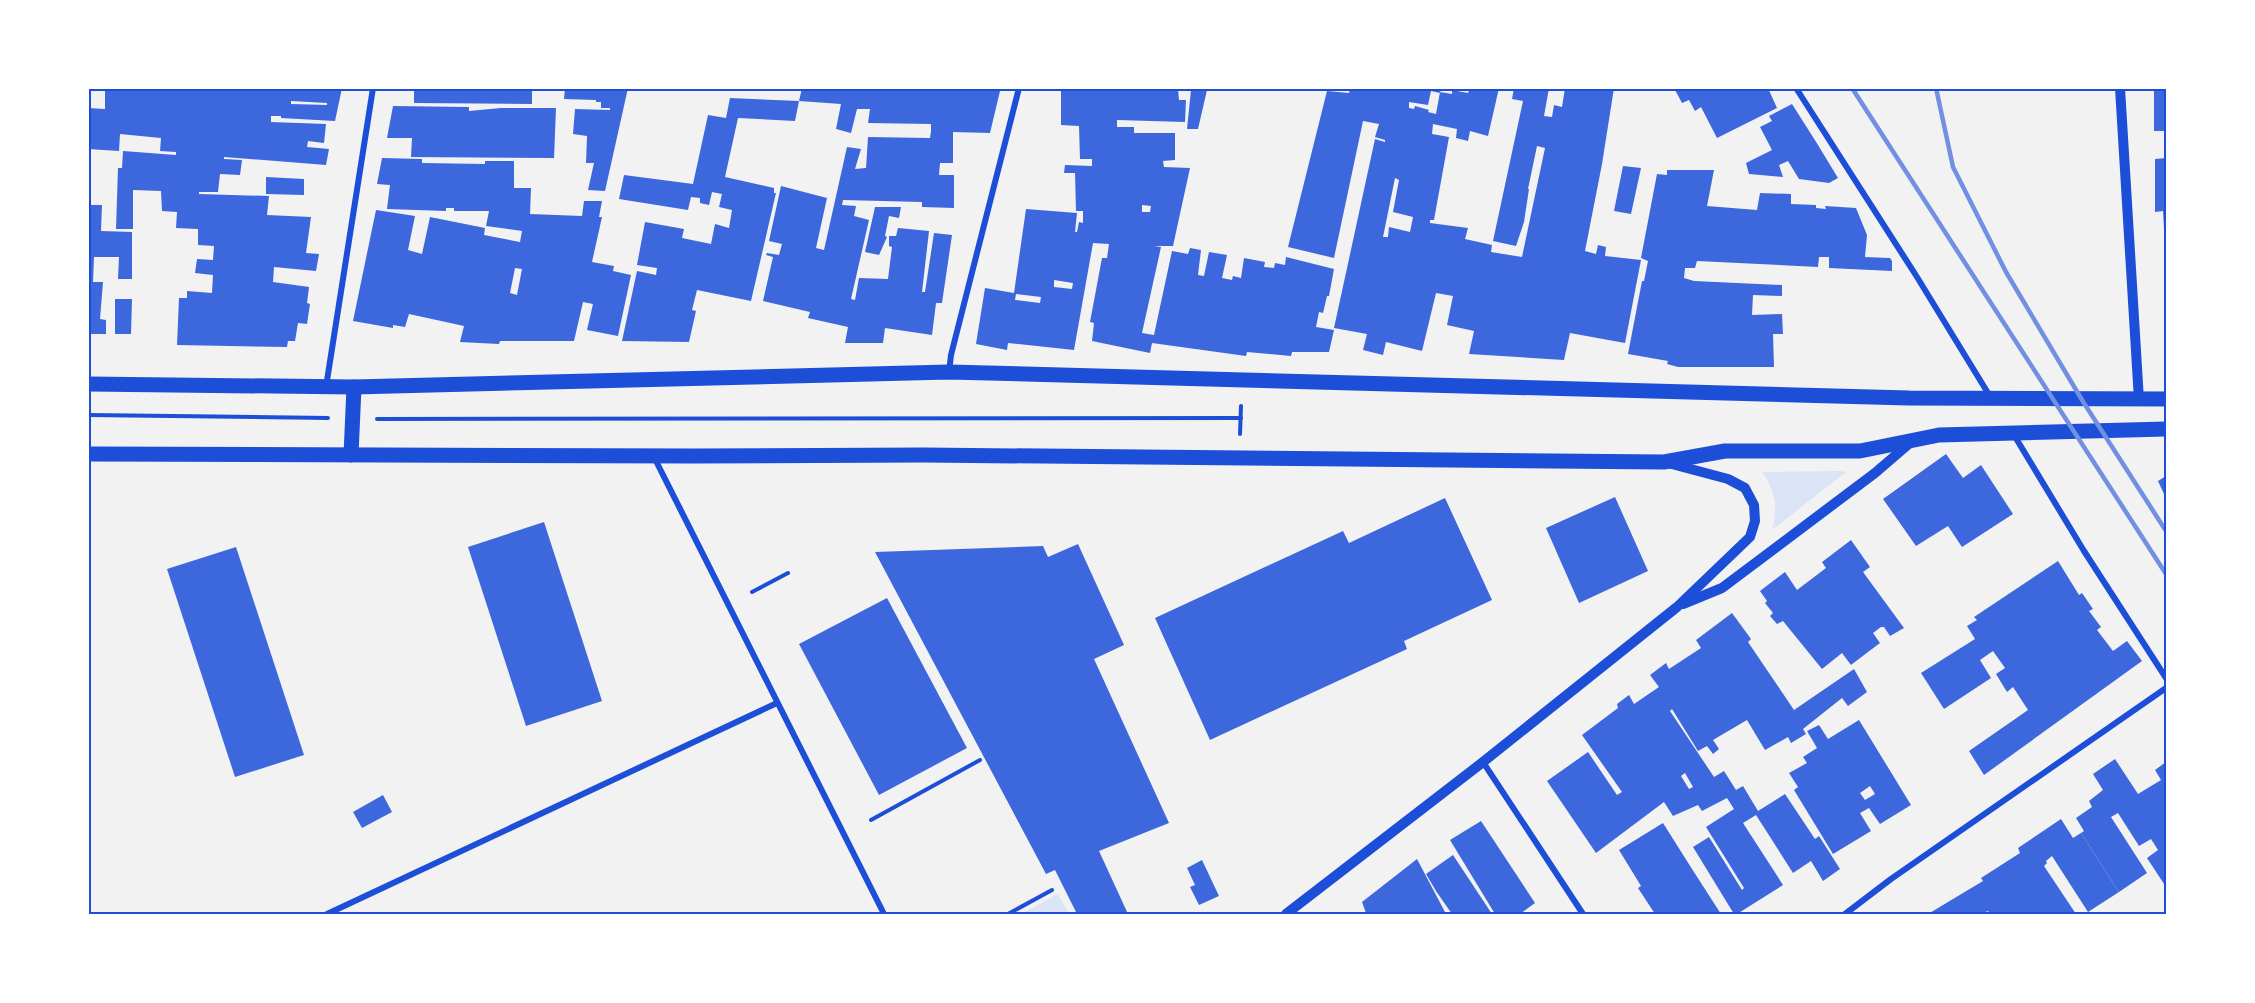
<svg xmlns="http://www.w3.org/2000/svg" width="2255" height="1003" viewBox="0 0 2255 1003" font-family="Quicksand,sans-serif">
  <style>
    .green { fill: #dbe4f7 }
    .building { fill: #3d67dc; fill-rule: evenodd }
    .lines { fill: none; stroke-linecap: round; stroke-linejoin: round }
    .path { stroke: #1d4ed8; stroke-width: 4 }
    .minor { stroke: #1d4ed8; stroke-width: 6 }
    .tertiary { stroke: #1d4ed8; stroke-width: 10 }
    .primary { stroke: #1d4ed8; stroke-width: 15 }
    .rail { stroke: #7290e2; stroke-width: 4.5 }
    .neatline { fill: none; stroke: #1d4ed8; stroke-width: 2 }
  </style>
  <rect width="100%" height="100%" fill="#f2f2f2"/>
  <!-- green -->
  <g class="green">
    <path d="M1840,471L1846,472L1772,530C1778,507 1776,492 1762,472Z"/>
    <polygon points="1058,894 1069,914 1021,914"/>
  </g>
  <!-- building -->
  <g class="building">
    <path d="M144,88H342L335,121L281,118V116H271V122L326,124L324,143L308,141L307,147L329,149L326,165L224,157V159L242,160L240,175L220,174L218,192H199V194L269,196L267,215L311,217L306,253L319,254L316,271L274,267L273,282L309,287L307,303L310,304L307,324L298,323L295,341H288L287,347L177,345L179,298H187V291L212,293L213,275L195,273L197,259L213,260L214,246L198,245V229L176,228L177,212L162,211L161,191L133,190V229H116L118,168H122L123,151L176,155V152L160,151L161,138L120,134L119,151L88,149V108L105,109V91ZM291,101L327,103V105L291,104Z"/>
    <polygon points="414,88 532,88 532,104 414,103"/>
    <polygon points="565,88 628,88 605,191 588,190 594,163 586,163 587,136 573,134 575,109 610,110 610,108 601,108 601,102 596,102 596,100 564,99"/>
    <polygon points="802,88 850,88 861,91 874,91 874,88 996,88 996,91 1000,91 990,133 953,132 953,163 940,163 939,175 954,175 954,208 922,207 922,202 843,200 842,205 856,206 854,216 869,220 851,299 855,300 859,278 888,279 892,247 889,246 889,236 896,236 898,228 929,231 922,292 925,292 934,233 952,235 942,303 936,303 932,335 885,328 883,343 845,343 848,327 808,318 810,312 763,301 773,257 766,255 767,253 779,255 782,244 769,241 781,186 827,198 816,248 824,250 847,147 861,149 855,169 866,168 868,137 930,138 931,131 931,124 868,123 870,109 857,109 851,133 836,129 841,104 799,101 795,121 738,118 725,177 774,188 774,193 776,193 751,301 697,290 692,310 696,311 689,342 622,341 637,271 656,275 657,268 637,265 645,222 684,229 682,238 711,244 715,224 729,228 732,210 719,207 722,194 712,192 709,205 700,203 700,198 691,197 688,210 619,199 624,175 693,184 708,115 726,118 730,98 799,101"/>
    <path d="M1061,88H1175L1178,89L1179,100H1186L1185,122L1117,120V127H1134V133H1175V160L1163,161L1164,167L1190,168L1173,246H1154L1161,247L1142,333L1154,335L1172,251L1188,254L1190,248L1201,250L1198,275L1204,276L1209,252L1227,255L1222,278L1232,280L1233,276L1241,278L1244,258L1265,262L1264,267L1274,268L1275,263L1285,265L1286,257L1334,269L1329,296H1327L1323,313L1319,312L1316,327L1334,330L1329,352H1292L1291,356L1247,352L1246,356L1152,343L1150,353L1092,341L1094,323L1090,322L1102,258H1107L1109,244L1093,243L1074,350L1008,343L1007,350L976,344L985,288L1014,293L1026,209L1077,213L1075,232H1077L1079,222L1083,223V211H1076L1075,173H1064L1065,165L1092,166V159H1080L1079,126L1061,125ZM1142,205L1151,206L1150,212H1142ZM1054,280L1073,283L1072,289L1054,287ZM1016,294L1041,297L1040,303L1015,300Z"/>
    <path d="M1350,88H1441L1440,93L1431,91L1428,105L1409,102V108L1414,109L1415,106L1429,110L1428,112L1436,114L1440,92L1452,94V90L1468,93L1470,88H1499L1488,136L1470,131L1468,141L1456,138L1457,129L1433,124L1432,134L1449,137L1434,220H1430V223L1468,228L1465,239L1492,245L1491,252L1522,257L1545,148L1537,146L1528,189H1529L1524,222L1516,246L1493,241L1523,101L1512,99L1514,88H1549L1544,116L1552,117L1554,105L1562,107L1565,88H1614L1602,164L1585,251L1596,254L1598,245L1606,247L1605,256L1641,260L1625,343L1570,333L1564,360L1469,354L1474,331L1447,325L1453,296L1436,293L1422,351L1386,342L1383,355L1363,350L1367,334L1334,328L1375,139L1385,142V140L1375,137L1379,124L1363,121L1334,258L1288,247L1327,91L1349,93ZM1395,178L1399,180L1393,212L1413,217L1410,232L1389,227L1388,237H1383Z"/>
    <polygon points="1674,88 1704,88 1705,91 1710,88 1768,88 1777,108 1717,138 1701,107 1695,111 1689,100 1682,103"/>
    <rect x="2154" y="88" width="12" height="43"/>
    <polygon points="1191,90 1207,90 1198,129 1187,129"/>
    <polygon points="1792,104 1818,145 1838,178 1829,183 1799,179 1788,161 1779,165 1783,177 1749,174 1746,163 1772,150 1760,127 1772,121 1769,116"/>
    <polygon points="393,106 469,107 469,111 501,108 556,108 554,158 411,157 412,138 387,138"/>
    <path d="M382,158L422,159V163L485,164V161H514V188H531L530,214L582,216L584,201H602L599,217H602L592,262L614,266L613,271L631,275L618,336L587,330L593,304L583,302L574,341H500L499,344L460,342L464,326L409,314L405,327L393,325V328L353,321L376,210L415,216L408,250L422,254L430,217L485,228L484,235L520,242L522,231L486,226L489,211H454V208H446V211L387,209L390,185L377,184ZM515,268L522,269L517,295L510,293Z"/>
    <polygon points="2166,158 2166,229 2164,229 2163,211 2155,212 2155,159"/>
    <polygon points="1623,166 1641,168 1631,214 1614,211"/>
    <polygon points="1667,170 1714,170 1707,206 1757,210 1760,193 1791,194 1791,204 1816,205 1816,208 1826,209 1825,206 1856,208 1867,235 1865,257 1890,258 1892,261 1892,271 1829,268 1829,257 1819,257 1818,267 1697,261 1695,268 1685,268 1684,278 1694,281 1782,285 1782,296 1753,295 1752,315 1782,314 1783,334 1773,334 1774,367 1678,367 1667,364 1668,361 1628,354 1642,281 1644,281 1648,261 1641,258 1657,174 1667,175"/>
    <polygon points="266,177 304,179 304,195 266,194"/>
    <polygon points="88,205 102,205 101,231 132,232 132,279 118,279 119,257 94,257 93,282 103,282 100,319 106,320 106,334 88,334"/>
    <polygon points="875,207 901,207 899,218 889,216 885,236 887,237 879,255 865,252"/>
    <polygon points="115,299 132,299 131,334 115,334"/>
    <polygon points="1946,454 1963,478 1981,465 2013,514 1962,547 1948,526 1916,546 1883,499"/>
    <polygon points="2166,476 2166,492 2164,494 2158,481"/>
    <polygon points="1615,497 1648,571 1579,603 1546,528"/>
    <polygon points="1445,498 1492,600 1404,641 1407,649 1210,740 1155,618 1343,531 1349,543"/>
    <polygon points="544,522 602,701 526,726 468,547"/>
    <polygon points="1851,540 1870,567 1863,572 1904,628 1890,636 1884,627 1881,627 1873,633 1880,643 1868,652 1851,665 1842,653 1822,669 1783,621 1777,624 1770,616 1773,613 1765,603 1767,601 1760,591 1785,572 1797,590 1826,568 1822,562"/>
    <polygon points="1078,544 1124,645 1094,659 1169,823 1099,851 1128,914 1077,914 1055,870 1046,874 875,552 1043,546 1048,557"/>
    <polygon points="236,547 304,755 235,777 167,569"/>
    <polygon points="2058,561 2079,595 2082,593 2093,609 2089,611 2101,627 2097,630 2113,651 2127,641 2142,661 1984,775 1969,751 2028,710 2013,687 2007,692 1996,674 2005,668 1993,651 1980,660 1991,678 1944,709 1921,673 1975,639 1967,626 1977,620 1974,617"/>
    <polygon points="887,598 967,748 879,795 799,644"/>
    <path d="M1732,613L1751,639L1748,642L1794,710L1854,669L1867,692L1848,706L1842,698L1803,729L1806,734L1791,743L1788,737L1765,750L1747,720L1713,740L1719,749L1713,754L1707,746L1698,751L1672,709L1670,711L1714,777L1724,771L1736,790L1743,786L1758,811L1785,794L1815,839L1819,836L1840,869L1823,881L1811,861L1793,873L1756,815L1743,823L1783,885L1737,914H1734L1693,847L1709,837L1742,890L1744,888L1706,827L1734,809L1727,798L1702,811L1698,805L1673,816L1664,802L1596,853L1547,781L1588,752L1617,795L1622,792L1582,735L1618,708L1617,704L1629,695L1634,704L1659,687L1650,675L1666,663L1669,669L1701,648L1696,640ZM1685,773L1693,787L1689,789L1681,776Z"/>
    <path d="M1859,720L1911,805L1880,824L1869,808L1860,813L1871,831L1833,854L1794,790L1798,787L1789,773L1807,763L1803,757L1817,748L1807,731L1819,725L1828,739ZM1870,786L1875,794L1865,800L1860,793Z"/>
    <polygon points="2115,759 2138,794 2161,780 2155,770 2166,762 2166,887 2147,858 2158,850 2151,839 2139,846 2118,813 2111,817 2147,873 2119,892 2081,833 2084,831 2076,818 2092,807 2089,801 2103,790 2093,774"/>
    <polygon points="383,795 392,812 362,828 353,812"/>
    <polygon points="2061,819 2073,838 2081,833 2119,892 2088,912 2052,856 2046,861 2047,863 2044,866 2076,914 1990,914 1988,911 1981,914 1928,914 1983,881 1981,878 2020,853 2018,848"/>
    <polygon points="1481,821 1535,903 1520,914 1495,914 1450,840"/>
    <polygon points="1663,823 1692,869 1721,914 1655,914 1638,888 1641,886 1619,850"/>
    <polygon points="1453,855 1492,914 1452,914 1436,891 1426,874"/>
    <polygon points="1417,859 1446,914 1362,914 1366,913 1362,902"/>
    <polygon points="1202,860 1219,896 1199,905 1190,887 1195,885 1187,868"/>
  </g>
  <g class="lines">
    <!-- path -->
    <g class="path">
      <polyline points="88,415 328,418"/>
      <polyline points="377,419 1241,418"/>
      <polyline points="1240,434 1241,406"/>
      <polyline points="752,592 788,573"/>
      <polyline points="871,820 980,760"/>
      <polyline points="1008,914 1052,890"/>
    </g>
    <!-- minor -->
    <g class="minor">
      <polyline points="1796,88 1917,277 1991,398"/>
      <polyline points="949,372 951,355 1019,88"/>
      <polyline points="326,387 373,88"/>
      <polyline points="2014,435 2084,551 2166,678"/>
      <polyline points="654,457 884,914"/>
      <polyline points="1483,762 1583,914"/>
      <polyline points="327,914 777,703"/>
      <polyline points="1845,914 1891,879 2166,688"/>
    </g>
    <!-- tertiary -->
    <g class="tertiary">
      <polyline points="2120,88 2139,400"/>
      <polyline points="1683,604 1722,588 1875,473 1911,442"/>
      <polyline points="1286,914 1483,762 1677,607 1750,537 1755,521 1754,505 1745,488 1728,479 1668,463"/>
    </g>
    <!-- primary -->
    <g class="primary">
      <polyline points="88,384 354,387 949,372 1909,398 2166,399"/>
      <polyline points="88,454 694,456 924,455 1664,462 1725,451 1860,451 1939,435 2166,429"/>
      <polyline points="351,455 354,387"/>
    </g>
    <!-- rail -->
    <g class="rail">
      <polyline points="1852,88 2166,574"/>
      <polyline points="1936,88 1953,167 2006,272 2082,400 2166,531"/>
    </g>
  </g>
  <!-- border -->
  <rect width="2255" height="1003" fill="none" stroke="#ffffff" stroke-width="180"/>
  <rect x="90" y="90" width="2075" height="823" class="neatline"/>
</svg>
